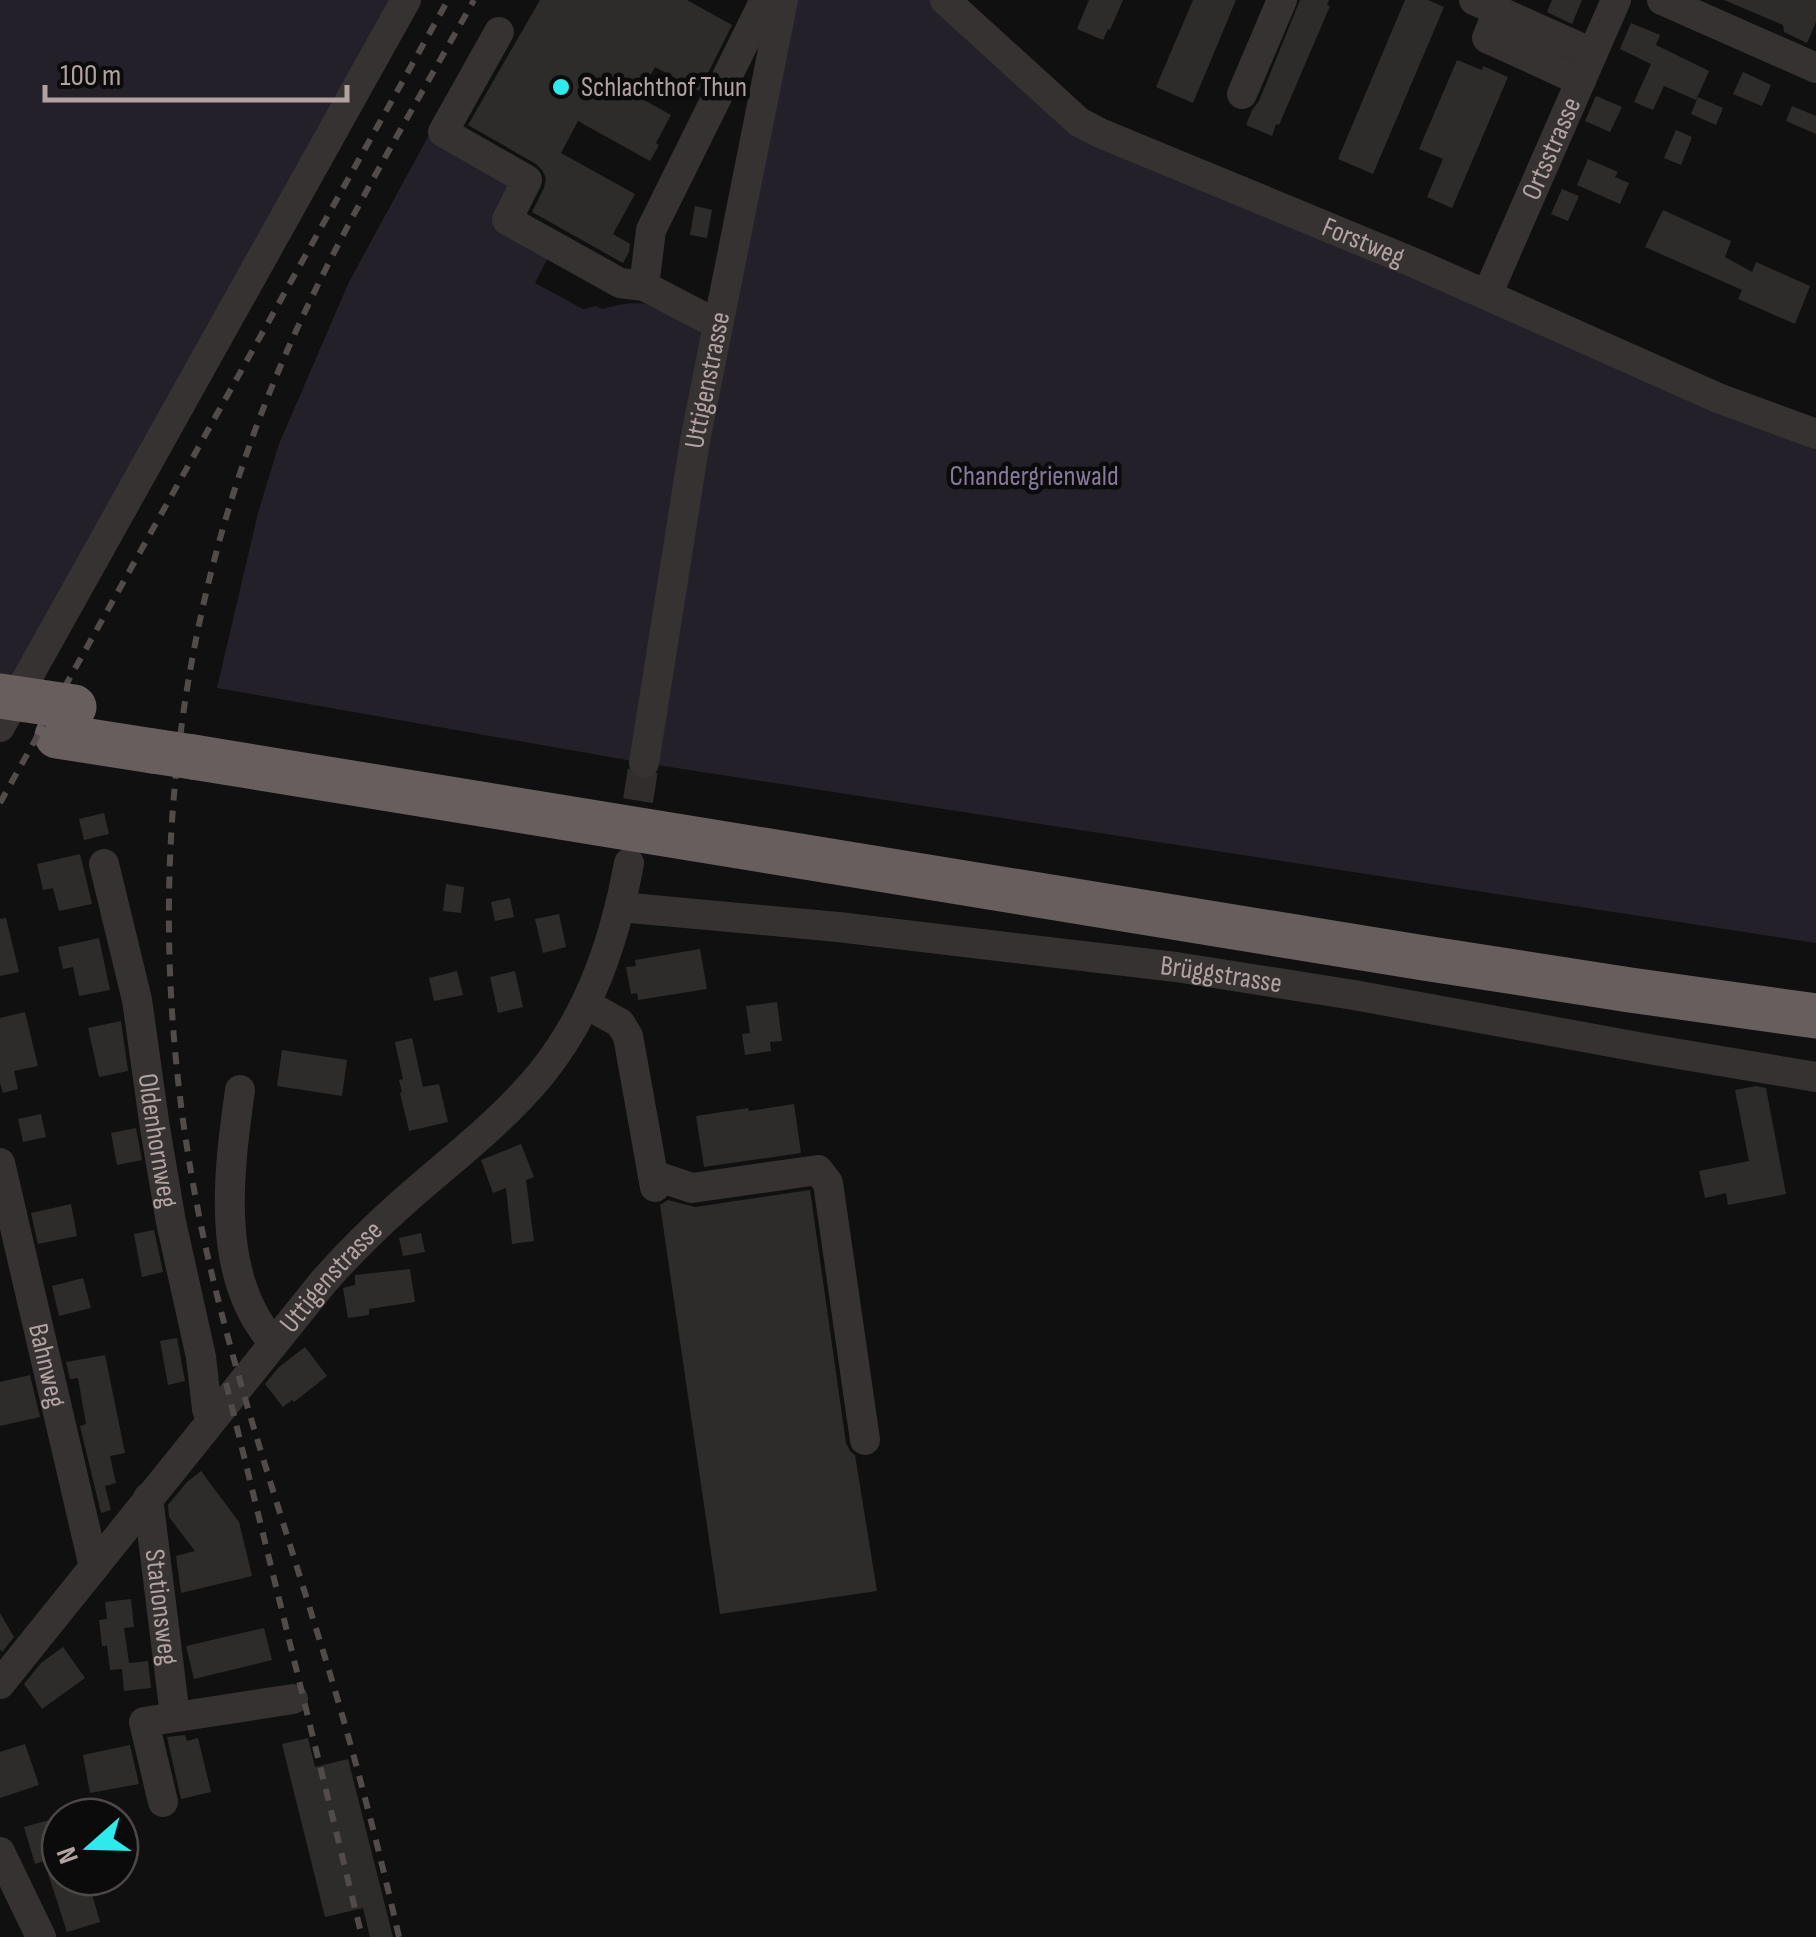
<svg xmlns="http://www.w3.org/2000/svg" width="1816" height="1937" viewBox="0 0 1816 1937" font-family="'Sofia Sans Condensed',sans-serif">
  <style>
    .green { fill: #242029 }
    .building { fill: #2d2c2b }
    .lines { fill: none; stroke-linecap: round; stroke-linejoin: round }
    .minor-tunnel { stroke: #312d2d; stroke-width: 30; stroke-dasharray: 30 15; stroke-linecap: butt }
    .minor { stroke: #363231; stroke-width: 30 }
    .highway { stroke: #675e5d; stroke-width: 45 }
    .rail { stroke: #514b4a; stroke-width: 6; stroke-dasharray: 12 10; stroke-linecap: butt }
    .highway-bridge { stroke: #675e5d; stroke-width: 45 }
    .poi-dot { fill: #2eeaeb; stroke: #0c0b0b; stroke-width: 4 }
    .labels { text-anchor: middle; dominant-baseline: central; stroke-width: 9; stroke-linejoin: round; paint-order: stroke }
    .poi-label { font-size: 28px; fill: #b2a2a1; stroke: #0c0b0b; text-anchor: start }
    .street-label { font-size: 28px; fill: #b2a2a1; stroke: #0c0b0b }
    .park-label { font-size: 28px; fill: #87799c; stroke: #0c0b0b }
  </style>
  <rect width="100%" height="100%" fill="#111010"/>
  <!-- green -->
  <g class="green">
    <polygon points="0,0 406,0 0,727"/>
    <path d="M783,0H945L1079,122L1816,434V943L644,763L217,688L258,513L279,444L349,282L430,133L507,177L548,258L535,283L583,309L596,306L602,309C620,304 633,301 652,305L715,333Z"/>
  </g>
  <!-- building -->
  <g class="building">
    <polygon points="540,0 687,0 732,25 699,91 655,67 639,97 671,115 656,143 659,145 650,161 578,121 561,153 635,194 613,234 630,244 629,252 623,263 532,212 544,188 546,178 542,170 536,164 468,125"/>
    <polygon points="1089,0 1123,0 1110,30 1108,29 1103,40 1077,29"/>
    <polygon points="1193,0 1236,0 1193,103 1156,87"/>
    <polygon points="1300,0 1329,0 1327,5 1330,6 1279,125 1276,124 1272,136 1246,125 1252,110 1259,101"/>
    <polygon points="1405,0 1428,0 1444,7 1373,174 1338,159"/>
    <polygon points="1552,0 1582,0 1572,24 1547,12"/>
    <polygon points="1724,0 1816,0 1816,22 1807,43 1784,32 1783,25"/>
    <polygon points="1631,23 1660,35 1656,45 1709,71 1696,100 1664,86 1653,110 1634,102 1651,64 1620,49"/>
    <polygon points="1457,60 1482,70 1483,66 1508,77 1452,208 1427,197 1443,159 1419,149"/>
    <polygon points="1743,72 1771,85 1762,106 1733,94"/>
    <polygon points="1596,96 1622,107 1610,132 1585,121"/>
    <polygon points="1698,97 1723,108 1716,125 1691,114"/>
    <polygon points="1792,106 1816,116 1816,134 1786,121"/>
    <polygon points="1676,130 1692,137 1681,165 1664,158"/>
    <polygon points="1588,159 1618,172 1615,177 1629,183 1620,204 1577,185"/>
    <polygon points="1562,189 1579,196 1568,221 1551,214"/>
    <polygon points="695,206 712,210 707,238 690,235"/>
    <polygon points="1663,210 1731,241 1725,257 1752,272 1756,262 1810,286 1795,324 1738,299 1742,290 1645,247"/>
    <polygon points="104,813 109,834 84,840 79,819"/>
    <polygon points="80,854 92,904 59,911 53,888 43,890 37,864"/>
    <polygon points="446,884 464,887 461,913 443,911"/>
    <polygon points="510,898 514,917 495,921 491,902"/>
    <polygon points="559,914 566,947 543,953 535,919"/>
    <polygon points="6,918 19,972 0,976 0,919"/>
    <polygon points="99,938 110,990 79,996 73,967 63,969 58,947"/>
    <polygon points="700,949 707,989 638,1000 637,993 631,994 626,967 636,966 635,960"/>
    <polygon points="457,971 463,995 434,1001 429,978"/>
    <polygon points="515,971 523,1007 498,1013 490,977"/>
    <polygon points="777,1002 782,1041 770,1042 771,1051 745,1055 742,1034 750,1033 746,1006"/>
    <polygon points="25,1012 38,1066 14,1071 18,1089 3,1093 0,1083 0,1018"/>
    <polygon points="121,1021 128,1071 99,1077 88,1028"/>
    <polygon points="412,1038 423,1087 439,1084 448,1122 409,1131 400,1093 402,1092 399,1080 403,1079 395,1042"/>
    <polygon points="282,1050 347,1060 342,1096 277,1086"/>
    <polygon points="1756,1086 1766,1088 1786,1194 1728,1205 1726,1193 1705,1198 1699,1171 1749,1161 1735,1090"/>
    <polygon points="794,1104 801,1153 704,1167 696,1116 748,1108 749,1111"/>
    <polygon points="41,1114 46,1137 23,1142 18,1119"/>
    <polygon points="136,1128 142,1160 117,1165 111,1133"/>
    <polygon points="521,1144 534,1177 526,1180 534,1241 512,1244 506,1188 493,1193 481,1160"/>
    <polygon points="810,1190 846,1443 850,1451 855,1455 877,1591 720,1614 660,1205 668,1200 695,1207"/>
    <polygon points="71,1204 77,1236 38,1244 31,1213"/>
    <polygon points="154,1230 163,1272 142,1277 134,1234"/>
    <polygon points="421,1233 425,1252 403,1256 399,1238"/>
    <polygon points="410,1269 415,1302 369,1309 369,1315 348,1318 343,1288 355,1285 355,1275"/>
    <polygon points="83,1278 91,1308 59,1316 52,1286"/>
    <polygon points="177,1338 185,1381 168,1385 160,1341"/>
    <polygon points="305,1347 327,1376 294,1402 292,1400 283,1407 265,1384 279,1367"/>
    <polygon points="105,1355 125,1453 110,1456 116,1483 105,1486 111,1510 101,1513 80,1426 86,1424 78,1378 70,1379 66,1362"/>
    <polygon points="30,1375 40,1417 0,1426 0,1382"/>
    <polygon points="201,1471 239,1522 252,1576 181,1593 176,1556 195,1551 169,1517 168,1505 187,1482"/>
    <polygon points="131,1599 134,1627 124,1628 129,1663 148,1661 151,1688 124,1691 122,1669 110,1670 107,1646 102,1646 99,1620 107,1619 105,1602"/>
    <polygon points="0,1613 14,1637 2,1652 0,1649"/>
    <polygon points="264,1628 272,1660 194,1679 186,1646"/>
    <polygon points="63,1647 85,1678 42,1709 24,1684 41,1663"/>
    <polygon points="185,1735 187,1741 198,1738 211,1792 181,1799 167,1737"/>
    <polygon points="308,1738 315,1767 348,1759 393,1937 370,1937 363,1908 325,1917 282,1744"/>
    <polygon points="25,1744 39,1785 0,1798 0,1752"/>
    <polygon points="130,1745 139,1784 90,1793 83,1755"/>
    <polygon points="60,1817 60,1877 87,1877 100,1922 67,1932 44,1861 35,1864 24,1827"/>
  </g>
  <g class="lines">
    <!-- minor-tunnel -->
    <polyline class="minor-tunnel" points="631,845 644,763"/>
    <!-- minor -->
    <g class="minor">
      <path id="s1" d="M945,0L1079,122L1100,133L1417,264L1718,398L1816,434"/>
      <polyline points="1474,0 1592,53"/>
      <polyline points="1662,0 1816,68"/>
      <polyline points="1498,11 1487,38 1581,81"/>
      <polyline points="499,32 443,132 527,180 507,220 620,283 644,286 717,324"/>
      <polyline points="1242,94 1282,0"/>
      <polyline points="644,286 651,230 763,4"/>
      <path id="s2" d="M1487,295L1616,0"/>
      <polyline points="0,727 406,0"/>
      <path id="s3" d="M644,763L695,441L783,0"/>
      <path id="s4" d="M104,864L137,1000L155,1128L171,1222L201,1357L207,1409L211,1420"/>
      <path id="s5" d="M620,907L838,927L1176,967L1354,995L1649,1049L1816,1077"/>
      <polyline points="586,1004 620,1023 628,1036 655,1187"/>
      <path d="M240,1090C229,1170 214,1275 273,1342"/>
      <path id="s6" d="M0,1163L94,1567"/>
      <polyline points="653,1175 692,1188 818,1170 828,1183 865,1440"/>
      <path id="s7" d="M148,1498L175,1716"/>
      <path id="s8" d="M0,1684L324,1281C348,1254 373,1229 400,1205C448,1162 500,1124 541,1074C591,1012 615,939 629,863"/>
      <polyline points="163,1802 144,1722 293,1699"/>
      <polyline points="0,1852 41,1937"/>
    </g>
    <!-- highway -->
    <g class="highway">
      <polyline points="57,736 153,751"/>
      <polyline points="193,757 1424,958 1630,990 1816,1016"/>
    </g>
    <!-- rail -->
    <g class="rail">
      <polyline points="0,803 448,0"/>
      <polyline points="226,1383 362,1937"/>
      <path d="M399,1937C375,1831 347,1726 314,1622C279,1508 241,1395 213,1279C141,980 155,675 271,389C326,253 403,127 474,0"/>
    </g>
    <!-- highway-bridge -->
    <g class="highway-bridge">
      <polyline points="0,696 74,707"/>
      <polyline points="153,751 193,757"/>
    </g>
  </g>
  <!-- markers -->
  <circle class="poi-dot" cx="561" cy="87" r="10"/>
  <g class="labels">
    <!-- poi labels -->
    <g class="poi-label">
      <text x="581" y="87">Schlachthof Thun</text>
    </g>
    <!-- street labels -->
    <g class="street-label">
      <text stroke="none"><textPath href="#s2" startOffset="160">Ortsstrasse</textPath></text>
      <text stroke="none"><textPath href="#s1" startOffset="490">Forstweg</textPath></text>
      <text stroke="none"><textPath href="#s3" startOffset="388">Uttigenstrasse</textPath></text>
      <text stroke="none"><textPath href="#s5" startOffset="605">Brüggstrasse</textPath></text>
      <text stroke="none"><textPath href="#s4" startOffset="282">Oldenhornweg</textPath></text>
      <text stroke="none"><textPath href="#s8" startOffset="525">Uttigenstrasse</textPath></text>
      <text stroke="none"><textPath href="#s6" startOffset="208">Bahnweg</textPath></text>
      <text stroke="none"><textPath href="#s7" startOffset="110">Stationsweg</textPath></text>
    </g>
    <!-- park labels -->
    <g class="park-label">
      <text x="1034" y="476">Chandergrienwald</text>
    </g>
  </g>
  <!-- north arrow -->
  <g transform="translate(90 1847) rotate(250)"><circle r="48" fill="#0c0b0b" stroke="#4e4747" stroke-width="2.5"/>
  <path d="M0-8L18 38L0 25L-18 38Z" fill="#2eeaeb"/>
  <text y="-15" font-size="28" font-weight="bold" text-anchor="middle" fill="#b2a2a1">N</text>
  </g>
  <!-- scale -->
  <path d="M45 85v15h302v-15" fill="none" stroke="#b2a2a1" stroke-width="5"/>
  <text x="60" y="85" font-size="30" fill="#b2a2a1" stroke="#0c0b0b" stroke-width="8" paint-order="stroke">100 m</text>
</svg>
